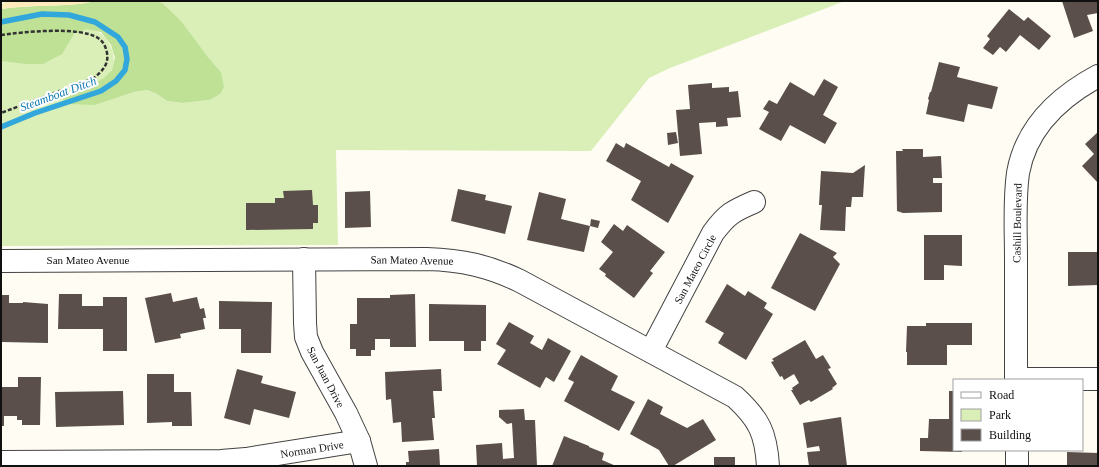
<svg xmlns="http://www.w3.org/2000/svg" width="1099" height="467" viewBox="0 0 1099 467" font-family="'Times New Roman',serif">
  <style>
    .green { fill: #d9efb7 }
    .forest { fill: #bee195 }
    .sand { fill: #ffeabb }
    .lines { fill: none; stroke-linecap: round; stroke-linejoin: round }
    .stream { stroke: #31a7db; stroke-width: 5.5 }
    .building { fill: #5a4f4b }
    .minor-casing { stroke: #434343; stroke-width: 24 }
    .path { stroke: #323232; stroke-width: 2.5; stroke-dasharray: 4 2; stroke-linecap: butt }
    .minor { stroke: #fff; stroke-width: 22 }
    .labels { text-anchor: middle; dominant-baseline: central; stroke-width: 4; stroke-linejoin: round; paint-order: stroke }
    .street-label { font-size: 11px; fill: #101010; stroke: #fff }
    .water-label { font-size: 12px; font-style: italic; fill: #0b77b0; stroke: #fff }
  </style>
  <rect width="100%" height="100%" fill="#fffcf3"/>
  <!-- green -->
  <path class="green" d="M156,1H845L670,68L649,78L591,151L336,150L338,245L1,246V61L24,64H43C54,53 70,33 85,29C104,25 121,56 111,71C103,83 77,92 64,98L68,104L117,97L134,92L147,90L157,94L167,101L183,103L209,100L221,72L162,3Z"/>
  <!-- forest -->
  <path class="forest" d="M96,1H156L162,3L180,20L208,57L221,72L224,87L220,94L209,100L183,103L167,101L157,94L147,90L134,92L94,105L68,104L63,99L104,78L112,70L115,58L111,45L101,32L87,29L74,34L62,54L43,64H24L1,61V9C33,4 65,8 96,1Z"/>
  <!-- sand -->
  <path class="sand" d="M6,1H96C65,8 33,4 1,9V5Z"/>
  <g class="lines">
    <!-- stream -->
    <polyline class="stream" points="1,22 42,14 69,15 95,22 118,37 125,47 127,59 125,70 116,81 101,91 35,113 1,127"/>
  </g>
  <!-- building -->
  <g class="building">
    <polygon points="1062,1 1098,1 1098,13 1087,15 1093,31 1074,38"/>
    <polygon points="1009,9 1024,21 1028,17 1051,36 1039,50 1020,35 1006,52 1000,47 993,55 983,48 990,39 987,36"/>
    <polygon points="939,62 960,67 957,77 998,87 992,109 968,104 964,122 926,114 929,100 928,99 930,92 931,92"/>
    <polygon points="824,79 838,87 823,115 837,123 825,144 790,125 781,141 759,129 769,112 763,109 769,100 777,104 790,82 814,96"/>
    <polygon points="712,83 712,88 729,87 729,92 738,91 741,117 727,118 728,126 716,127 716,122 699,123 702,154 680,156 676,110 690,109 688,85"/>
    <polygon points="676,132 678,143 668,145 667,133"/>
    <polygon points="1098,132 1098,183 1082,166 1094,154 1085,144"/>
    <polygon points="616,143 624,148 626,143 669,167 671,163 694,176 668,223 631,200 641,181 606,161"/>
    <polygon points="902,149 923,149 923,157 941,156 942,178 933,178 933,183 942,183 942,212 903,213 897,211 896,151 903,151"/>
    <polygon points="865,165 863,197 852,197 851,207 846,207 845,231 820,230 822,205 819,205 821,171 853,173"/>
    <polygon points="458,189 486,195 485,200 512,206 505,234 451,221"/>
    <polygon points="312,190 313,205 318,205 318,223 313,223 313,229 246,230 246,203 275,203 275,198 284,198 283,191"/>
    <polygon points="370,191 371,227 345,228 345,192"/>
    <polygon points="539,192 566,199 561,219 590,226 584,252 527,240"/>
    <polygon points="591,219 600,221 598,228 590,226"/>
    <polygon points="614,224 623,231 627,225 665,252 650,271 653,273 634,298 605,276 606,274 599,269 613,252 601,242"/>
    <polygon points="800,233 837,253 833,257 840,264 815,311 771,288"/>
    <polygon points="924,235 962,235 962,266 944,265 944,280 924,280"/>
    <polygon points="1068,252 1098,252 1098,285 1068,286"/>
    <polygon points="727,284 745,296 748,291 767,303 764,308 773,314 746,360 718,343 724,333 705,322"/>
    <polygon points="171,293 173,302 197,297 200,309 204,308 206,318 203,318 205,329 180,334 181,338 155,343 145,298"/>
    <polygon points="59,294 82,294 82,306 103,306 103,297 127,297 127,351 103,351 103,329 58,329"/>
    <polygon points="415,294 416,347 390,347 390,339 375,339 375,350 371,350 371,356 356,356 356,349 350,349 350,324 357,324 357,298 390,298 390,295"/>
    <polygon points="1,295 9,295 9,303 23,303 23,302 48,304 48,343 2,342"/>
    <polygon points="219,301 272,302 271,353 241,353 241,329 219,329"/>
    <polygon points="429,304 486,305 486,341 481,341 481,351 464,351 464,341 429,341"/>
    <polygon points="509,322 534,336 530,343 542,350 548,338 571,351 554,382 546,377 540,388 497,364 506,350 496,344"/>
    <polygon points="926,323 972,323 972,345 947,345 947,365 907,365 907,352 906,352 907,326 926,326"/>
    <polygon points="805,340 816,359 823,355 831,368 828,369 837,384 832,388 833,389 811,402 809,400 800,405 791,390 793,390 792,388 799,383 794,374 784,380 782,376 780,377 771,362 774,361 772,359"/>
    <polygon points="581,355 618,376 611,390 635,402 619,431 564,401 574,382 568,379"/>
    <polygon points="237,369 263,376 261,383 296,392 289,418 254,409 250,425 224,418"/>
    <polygon points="441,369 442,391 433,391 435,418 432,418 434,440 402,442 401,422 393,423 391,399 386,400 385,372"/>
    <polygon points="147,374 174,374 174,392 191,392 192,426 172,426 172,422 147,423"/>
    <polygon points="18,377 41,377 40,425 22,425 22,420 17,420 17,416 4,416 4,426 1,426 1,387 18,387"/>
    <polygon points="123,391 124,425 56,427 55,392"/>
    <polygon points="949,391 954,391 954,450 962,450 962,452 920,451 920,438 928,438 929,419 949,419"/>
    <polygon points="648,399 663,407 660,414 687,428 703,419 716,440 673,466 669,466 659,450 630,434"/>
    <polygon points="524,409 525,420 535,420 537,466 477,466 476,445 502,443 503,459 514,458 512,423 507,424 499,417 499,410"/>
    <polygon points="841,417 847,466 809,466 807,452 820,451 819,446 807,448 803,423"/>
    <polygon points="564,436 589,446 589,447 604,453 602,460 616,466 552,466"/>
    <polygon points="439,449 440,466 406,466 406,462 409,462 408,451"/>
    <polygon points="1067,452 1098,453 1098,466 1067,466"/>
    <rect x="714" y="457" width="21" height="9"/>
  </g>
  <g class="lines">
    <!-- minor casing -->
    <g class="minor-casing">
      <g id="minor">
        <polyline points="304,259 305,323 306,337 312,352 346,413 359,441 366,466"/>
        <path d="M1,261L427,259C462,260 489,266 520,281L735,397C759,419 766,433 768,466"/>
        <path d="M651,351L713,233C727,214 733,211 754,202"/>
        <polyline points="1016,379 1098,379"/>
        <path d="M1016,380C1016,339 1016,299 1016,258C1016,230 1014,201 1018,173C1026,128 1059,97 1098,76"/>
        <polyline points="1017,450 1017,466"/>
        <polyline points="1,462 221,461 246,459 359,441"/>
      </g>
    </g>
    <!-- path -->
    <path class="path" d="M1,35C22,32 80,26 98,38C103,41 106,47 107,53C109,65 102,71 94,78L1,113"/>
    <!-- minor -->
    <use href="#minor" class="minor"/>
  </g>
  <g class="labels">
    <!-- street labels -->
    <g class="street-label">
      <text transform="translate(1017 223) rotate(-89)">Cashill Boulevard</text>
      <text x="88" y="260">San Mateo Avenue</text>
      <text transform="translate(412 260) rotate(1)">San Mateo Avenue</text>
      <text transform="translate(695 269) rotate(-62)">San Mateo Circle</text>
      <text transform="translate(326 377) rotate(62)">San Juan Drive</text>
      <text transform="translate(312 449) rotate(-9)">Norman Drive</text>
    </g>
    <!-- water labels -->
    <g class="water-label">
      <text transform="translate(58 94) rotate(-20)">Steamboat Ditch</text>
    </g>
  </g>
  <!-- border -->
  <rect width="1099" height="467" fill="none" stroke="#101010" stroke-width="4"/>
  <!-- legend -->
  <rect x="953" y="379" width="130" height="72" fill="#ffffff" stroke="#9f9f9f"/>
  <rect x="961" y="392" width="20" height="6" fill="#ffffff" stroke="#9f9f9f"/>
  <text x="989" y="399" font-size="12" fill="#101010">Road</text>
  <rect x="961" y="409" width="20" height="12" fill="#d9efb7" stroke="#9f9f9f"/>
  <text x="989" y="419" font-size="12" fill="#101010">Park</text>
  <rect x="961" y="429" width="20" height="12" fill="#5a4f4b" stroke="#9f9f9f"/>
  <text x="989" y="439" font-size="12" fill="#101010">Building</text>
</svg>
